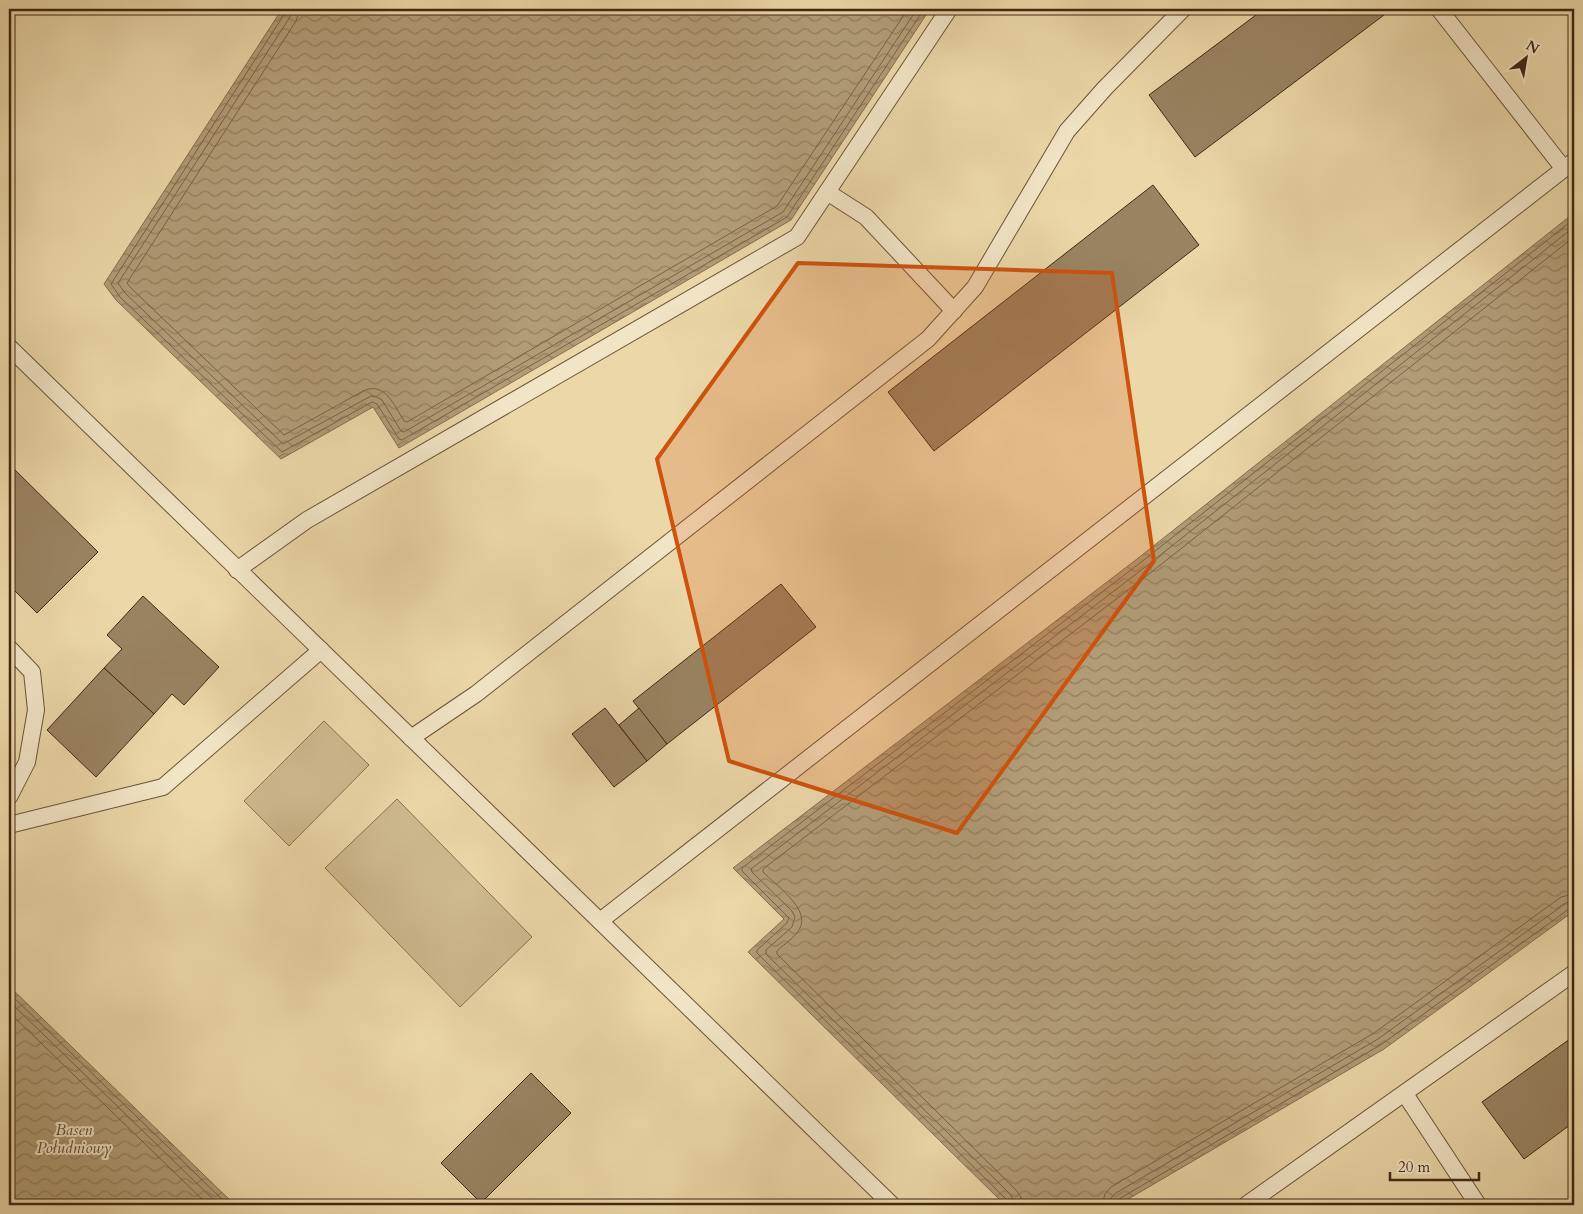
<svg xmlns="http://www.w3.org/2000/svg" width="1583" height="1214" viewBox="0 0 1583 1214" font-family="Cardo,serif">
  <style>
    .pitch { fill: #ceb98f; stroke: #887052 }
    .water { fill: url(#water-waves); stroke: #846e4f }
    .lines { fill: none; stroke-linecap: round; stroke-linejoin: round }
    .shore { stroke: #796245; stroke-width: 1 }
    .building { fill: #998361; stroke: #412814 }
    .service-casing { stroke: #6c5439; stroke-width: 18 }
    .service { stroke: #f2e5c6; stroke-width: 16 }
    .marked { fill: #cf520d; fill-opacity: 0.2; stroke: #cf520d; stroke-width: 4; stroke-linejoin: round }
    .labels { text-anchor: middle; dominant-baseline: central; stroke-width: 4; stroke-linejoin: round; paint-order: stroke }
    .water-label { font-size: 16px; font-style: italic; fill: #634b31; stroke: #f2e5c6 }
  </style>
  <defs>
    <pattern id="water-waves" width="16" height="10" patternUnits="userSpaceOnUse" patternTransform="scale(1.25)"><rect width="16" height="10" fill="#b19c76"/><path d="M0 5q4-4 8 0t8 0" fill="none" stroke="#927f60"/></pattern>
  </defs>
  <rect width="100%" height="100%" fill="#ebd7a8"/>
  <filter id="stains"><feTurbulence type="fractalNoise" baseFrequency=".004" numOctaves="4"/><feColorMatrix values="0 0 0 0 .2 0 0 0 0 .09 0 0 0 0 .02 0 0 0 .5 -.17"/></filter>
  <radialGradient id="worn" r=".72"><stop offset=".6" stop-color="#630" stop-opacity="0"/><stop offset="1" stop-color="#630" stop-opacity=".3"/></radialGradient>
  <!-- pitch -->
  <g class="pitch">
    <polygon points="324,721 369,765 289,846 244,801"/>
    <polygon points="397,799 532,937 460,1007 325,868"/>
  </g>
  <!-- water -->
  <g class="water">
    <polygon points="282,9 930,9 791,220 399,448 373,407 281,459 116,300 104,284"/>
    <polygon points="1574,213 1574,911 1384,1049 1118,1205 1005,1205 748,952 784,919 733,868 1137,559"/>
    <polygon points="9,986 235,1205 9,1205"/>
  </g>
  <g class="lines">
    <!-- shore -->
    <g class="shore">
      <polyline points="286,9 285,13 111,284 120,297 282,452 372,402 377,404 399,439 402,440 787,217 924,9"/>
      <polyline points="292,9 290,17 118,283 125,293 283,444 371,396 377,397 382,400 401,431 404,432 783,212 917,9"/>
      <path d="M300,9L296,21L127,283L131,288L284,435L363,391C385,381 394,405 404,421L407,422L777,206L908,9"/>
      <polyline points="9,993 228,1205"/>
      <polyline points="9,1001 219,1205"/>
      <polyline points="9,1012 208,1205"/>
      <polyline points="1008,1205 1007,1200 757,953 757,950 787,923 789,918 742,871 742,868 1140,563 1574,219"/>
      <polyline points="1015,1205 1011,1195 766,954 766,950 792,927 795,917 792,911 752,872 751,869 1144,568 1574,227"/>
      <path d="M1022,1205L1021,1197L1016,1190L777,954V951C784,944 796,937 800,928C810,909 776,885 763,872V869L1149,574L1574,237"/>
      <polyline points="1102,1205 1105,1194 1111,1187 1374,1033 1561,897 1574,894"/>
      <polyline points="1110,1205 1111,1198 1116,1193 1378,1039 1566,903 1574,901"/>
      <polyline points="1116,1205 1119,1199 1382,1044 1569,909 1574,907"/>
    </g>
  </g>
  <!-- building -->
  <g class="building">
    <polygon points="1264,9 1392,9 1195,157 1149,95"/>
    <polygon points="1153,185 1199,245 934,451 888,392"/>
    <polygon points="9,464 98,552 37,613 9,585"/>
    <polygon points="781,584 816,627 667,744 633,701"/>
    <polygon points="143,596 219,667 184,705 172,694 154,714 104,668 122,649 107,635"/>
    <polygon points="104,668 154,714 96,777 47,730"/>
    <polygon points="605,708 647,761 614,787 572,734"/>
    <polygon points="639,708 667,744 647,761 619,725"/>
    <polygon points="1574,1036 1574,1122 1524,1159 1482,1102"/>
    <polygon points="531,1073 571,1113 481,1203 441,1163"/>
  </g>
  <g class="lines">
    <!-- service casing -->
    <g class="service-casing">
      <g id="service">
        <polyline points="1439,9 1564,169"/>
        <polyline points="827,192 866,217 954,311"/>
        <polyline points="9,347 892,1205"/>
        <polyline points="237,570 307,520 797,237 949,9"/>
        <polyline points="9,648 32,672 36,710 27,762 9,797"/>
        <polyline points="411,738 476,694 928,339 975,287 1067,131 1105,88 1183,9"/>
        <polyline points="9,825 163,787 321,650"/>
        <polyline points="600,921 1574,161"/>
        <polyline points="1405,1094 1478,1205"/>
        <polyline points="1246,1205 1574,973"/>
      </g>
    </g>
    <!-- service -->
    <use href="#service" class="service"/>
  </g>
  <!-- marked area -->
  <path class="marked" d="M798,263L1112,273L1154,561L957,833L729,761L657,459Z"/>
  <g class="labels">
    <!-- water labels -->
    <g class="water-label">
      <text x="74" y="1130">Basen<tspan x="74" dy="18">Południowy</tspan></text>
    </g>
  </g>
  <!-- margin -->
  <rect width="1583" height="1214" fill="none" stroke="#ebd7a8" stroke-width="30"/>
  <rect x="10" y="10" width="1563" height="1194" fill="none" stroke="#412814" stroke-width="2.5"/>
  <rect x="15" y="15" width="1553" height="1184" fill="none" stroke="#412814"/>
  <!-- north arrow -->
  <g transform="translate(1526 58) rotate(31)" stroke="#f2e5c6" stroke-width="4" paint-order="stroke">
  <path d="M0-4L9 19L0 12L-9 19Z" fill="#412814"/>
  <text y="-8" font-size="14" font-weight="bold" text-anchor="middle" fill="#412814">N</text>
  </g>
  <!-- scale -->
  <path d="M1390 1172v8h89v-8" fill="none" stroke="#412814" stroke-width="2.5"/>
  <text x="1398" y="1172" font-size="15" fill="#412814" stroke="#f2e5c6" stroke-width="4" paint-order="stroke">20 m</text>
  <rect width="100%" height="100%" filter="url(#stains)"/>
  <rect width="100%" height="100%" fill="url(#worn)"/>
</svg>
